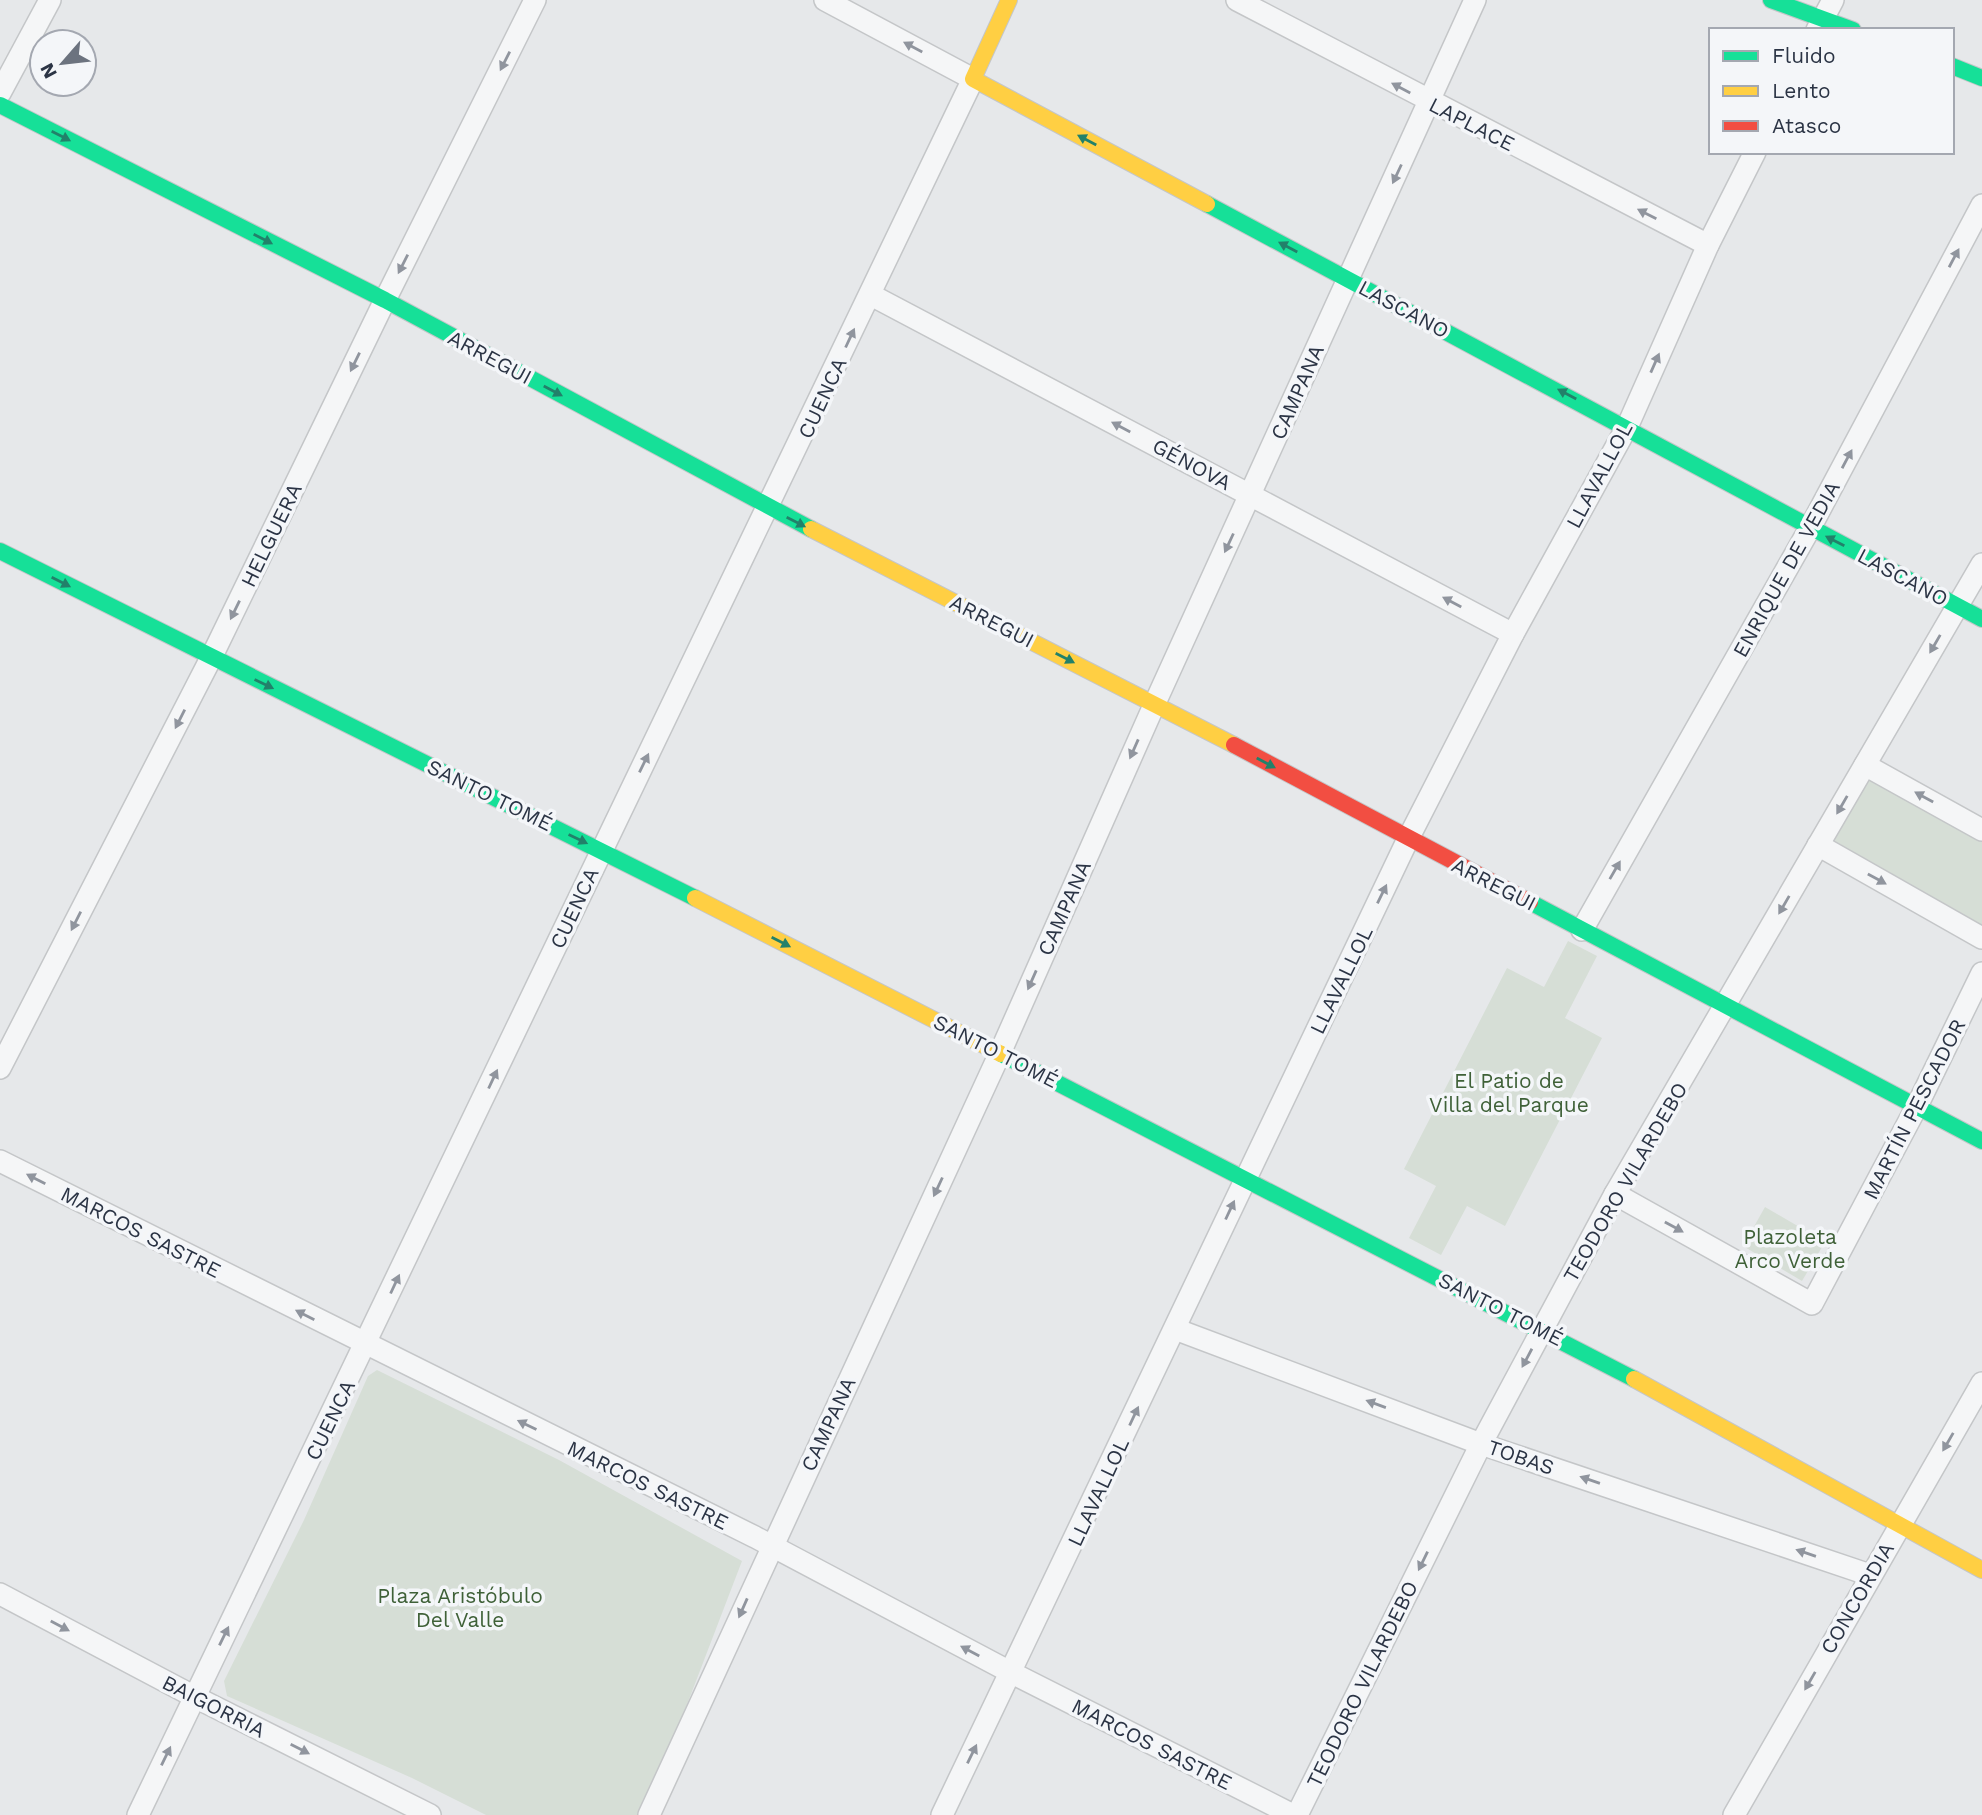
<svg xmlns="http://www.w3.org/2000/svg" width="1982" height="1815" viewBox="0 0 1982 1815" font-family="'Work Sans',sans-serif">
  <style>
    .green { fill: #d6ded6 }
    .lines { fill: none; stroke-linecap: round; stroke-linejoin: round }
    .street-casing { stroke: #c4c6c8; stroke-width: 24 }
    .fast-casing { stroke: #c4c6c8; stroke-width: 18 }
    .slow-casing { stroke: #c4c6c8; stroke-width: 18 }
    .jam-casing { stroke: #c4c6c8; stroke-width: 18 }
    .street { stroke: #f5f6f7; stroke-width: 21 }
    .fast { stroke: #16e098; stroke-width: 16 }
    .slow { stroke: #ffcf43; stroke-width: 16 }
    .jam { stroke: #f24e42; stroke-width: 16 }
    .oneway { fill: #90959e }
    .oneway2 { fill: #22816a }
    .labels { text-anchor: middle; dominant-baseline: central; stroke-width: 7; stroke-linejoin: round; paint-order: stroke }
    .street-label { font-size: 21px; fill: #2b3445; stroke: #f4f6f9 }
    .park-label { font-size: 21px; fill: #3f6138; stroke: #f4f6f9 }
  </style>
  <rect width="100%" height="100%" fill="#e6e8ea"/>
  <!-- green -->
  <g class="green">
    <polygon points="1865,765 1982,830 1982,938 1818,845"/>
    <polygon points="1568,941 1597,956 1565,1018 1602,1038 1505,1226 1467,1206 1441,1255 1409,1238 1436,1186 1404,1169 1507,968 1544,987"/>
    <polygon points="1765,1207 1825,1242 1802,1281 1743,1246"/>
    <polygon points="377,1370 559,1460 742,1561 678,1728 638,1815 486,1815 412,1778 227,1696 224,1681 304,1520 368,1376"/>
  </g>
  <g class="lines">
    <!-- street casing -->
    <g class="street-casing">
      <g id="street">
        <polyline points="1237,0 1708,245"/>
        <polyline points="1817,30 1833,0"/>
        <polyline points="0,93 50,0"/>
        <polyline points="871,295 1513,634"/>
        <polyline points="1865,765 1982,830"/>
        <polyline points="1818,845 1982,938"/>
        <polyline points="1582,930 1810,528 1982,205"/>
        <polyline points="0,1068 211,658 385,300 535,0"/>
        <polyline points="0,1161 755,1537 1012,1673 1293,1815"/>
        <polyline points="1615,1194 1812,1304 1917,1106 1982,973"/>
        <polyline points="1175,1329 1481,1444 1870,1575"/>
        <polyline points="0,1594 195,1697 430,1815"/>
        <polyline points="138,1815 973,79 825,0"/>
        <polyline points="649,1815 1000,1053 1155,703 1475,0"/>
        <polyline points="942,1815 1408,839 1513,634 1628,425 1708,245 1755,152"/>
        <polyline points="1297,1815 1481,1444 1615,1194 1982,564"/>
        <polyline points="1734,1815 1982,1383"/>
      </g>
    </g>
    <!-- fast casing -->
    <g class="fast-casing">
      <g id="fast">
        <polyline points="1771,0 1853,30"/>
        <polyline points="1952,66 1982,78"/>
        <polyline points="0,105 385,300 811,529"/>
        <polyline points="1207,204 1982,619"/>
        <polyline points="0,551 695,898"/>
        <polyline points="1530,902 1982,1141"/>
        <polyline points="1001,1054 1634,1379"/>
      </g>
    </g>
    <!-- slow casing -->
    <g class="slow-casing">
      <g id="slow">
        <polyline points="1009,0 973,79 1207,204"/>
        <polyline points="811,529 1234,745"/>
        <polyline points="695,898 1001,1054"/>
        <polyline points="1634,1379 1982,1570"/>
      </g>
    </g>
    <!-- jam casing -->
    <g class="jam-casing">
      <polyline id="jam" points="1234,745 1530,902"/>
    </g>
    <!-- street -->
    <use href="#street" class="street"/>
    <!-- fast -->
    <use href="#fast" class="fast"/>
    <!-- slow -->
    <use href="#slow" class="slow"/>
    <!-- jam -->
    <use href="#jam" class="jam"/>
  </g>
  <!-- one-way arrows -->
  <defs><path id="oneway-solid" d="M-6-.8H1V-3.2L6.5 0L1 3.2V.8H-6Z" transform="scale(1.75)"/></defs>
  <g class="oneway">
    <use href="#oneway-solid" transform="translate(913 47) rotate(-152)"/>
    <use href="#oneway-solid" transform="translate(505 61) rotate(117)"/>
    <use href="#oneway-solid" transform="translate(1401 88) rotate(-152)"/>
    <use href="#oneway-solid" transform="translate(1397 174) rotate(115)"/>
    <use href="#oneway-solid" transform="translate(1647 214) rotate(-153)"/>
    <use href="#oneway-solid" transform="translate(1954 258) rotate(-62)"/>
    <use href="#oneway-solid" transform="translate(403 264) rotate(117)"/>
    <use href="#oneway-solid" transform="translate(850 338) rotate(-65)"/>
    <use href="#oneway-solid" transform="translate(355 362) rotate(116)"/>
    <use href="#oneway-solid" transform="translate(1655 363) rotate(-66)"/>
    <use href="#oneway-solid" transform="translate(1121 427) rotate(-152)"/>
    <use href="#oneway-solid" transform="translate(1847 459) rotate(-62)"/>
    <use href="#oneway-solid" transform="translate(1229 543) rotate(115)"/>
    <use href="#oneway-solid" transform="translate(1452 602) rotate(-152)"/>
    <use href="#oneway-solid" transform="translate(235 610) rotate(116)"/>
    <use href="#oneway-solid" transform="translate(1935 644) rotate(120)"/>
    <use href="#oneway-solid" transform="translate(180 719) rotate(117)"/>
    <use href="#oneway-solid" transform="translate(1134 749) rotate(114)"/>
    <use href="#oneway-solid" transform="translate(644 763) rotate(-64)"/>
    <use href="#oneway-solid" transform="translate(1924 797) rotate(-151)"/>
    <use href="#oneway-solid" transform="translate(1842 805) rotate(120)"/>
    <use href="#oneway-solid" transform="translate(1615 870) rotate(-60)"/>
    <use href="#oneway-solid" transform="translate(1877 879) rotate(29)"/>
    <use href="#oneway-solid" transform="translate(1382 894) rotate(-64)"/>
    <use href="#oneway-solid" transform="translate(1784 905) rotate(120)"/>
    <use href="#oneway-solid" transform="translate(76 921) rotate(117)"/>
    <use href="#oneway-solid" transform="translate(1032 980) rotate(114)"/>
    <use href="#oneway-solid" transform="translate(493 1079) rotate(-65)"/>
    <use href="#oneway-solid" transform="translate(36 1179) rotate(-153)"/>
    <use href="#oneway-solid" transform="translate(938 1187) rotate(115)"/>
    <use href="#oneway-solid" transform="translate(1230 1210) rotate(-65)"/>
    <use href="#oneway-solid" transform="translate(1674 1227) rotate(29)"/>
    <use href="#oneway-solid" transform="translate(395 1284) rotate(-65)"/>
    <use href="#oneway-solid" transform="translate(305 1315) rotate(-153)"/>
    <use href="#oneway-solid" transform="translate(1527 1358) rotate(118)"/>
    <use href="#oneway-solid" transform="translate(1376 1404) rotate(-160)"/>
    <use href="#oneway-solid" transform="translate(1134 1416) rotate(-65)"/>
    <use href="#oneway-solid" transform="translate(527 1425) rotate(-154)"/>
    <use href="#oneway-solid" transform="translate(1948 1442) rotate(120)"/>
    <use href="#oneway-solid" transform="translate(1590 1480) rotate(-161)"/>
    <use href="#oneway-solid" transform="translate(1806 1553) rotate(-161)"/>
    <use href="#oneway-solid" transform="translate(1423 1561) rotate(116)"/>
    <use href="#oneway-solid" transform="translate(743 1608) rotate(114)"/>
    <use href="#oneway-solid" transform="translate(60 1626) rotate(28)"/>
    <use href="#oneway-solid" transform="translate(224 1636) rotate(-64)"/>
    <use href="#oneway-solid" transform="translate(970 1651) rotate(-152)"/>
    <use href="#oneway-solid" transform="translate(1810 1681) rotate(120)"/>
    <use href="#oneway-solid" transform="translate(300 1749) rotate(27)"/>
    <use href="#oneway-solid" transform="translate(972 1754) rotate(-64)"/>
    <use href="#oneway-solid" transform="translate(166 1756) rotate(-64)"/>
  </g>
  <g class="oneway2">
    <use href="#oneway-solid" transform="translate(61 136) rotate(27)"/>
    <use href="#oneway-solid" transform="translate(1087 140) rotate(-152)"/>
    <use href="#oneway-solid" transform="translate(263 239) rotate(27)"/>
    <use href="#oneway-solid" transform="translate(1288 247) rotate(-152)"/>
    <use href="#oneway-solid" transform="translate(553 391) rotate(28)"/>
    <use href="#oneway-solid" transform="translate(1567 394) rotate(-152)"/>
    <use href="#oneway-solid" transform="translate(796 522) rotate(27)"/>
    <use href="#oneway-solid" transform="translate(1835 541) rotate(-153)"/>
    <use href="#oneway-solid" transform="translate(61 582) rotate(27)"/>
    <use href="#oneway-solid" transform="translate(1065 658) rotate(27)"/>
    <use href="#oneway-solid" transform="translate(264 684) rotate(26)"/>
    <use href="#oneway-solid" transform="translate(1266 763) rotate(28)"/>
    <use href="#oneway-solid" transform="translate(578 839) rotate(26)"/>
    <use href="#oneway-solid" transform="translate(781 942) rotate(27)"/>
  </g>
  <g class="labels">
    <!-- street labels -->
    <g class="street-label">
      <text transform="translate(1472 124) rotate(27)">LAPLACE</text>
      <text transform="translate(1404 309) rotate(28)">LASCANO</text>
      <text transform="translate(490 357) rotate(28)">ARREGUI</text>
      <text transform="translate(1297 392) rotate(-66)">CAMPANA</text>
      <text transform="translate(822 398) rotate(-65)">CUENCA</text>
      <text transform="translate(1192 464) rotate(28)">GÉNOVA</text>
      <text transform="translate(1599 475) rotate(-62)">LLAVALLOL</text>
      <text transform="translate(271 535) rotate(-64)">HELGUERA</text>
      <text transform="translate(1786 569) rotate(-61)">ENRIQUE DE VEDIA</text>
      <text transform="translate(1903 577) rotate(28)">LASCANO</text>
      <text transform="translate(992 621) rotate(27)">ARREGUI</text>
      <text transform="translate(490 795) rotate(26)">SANTO TOMÉ</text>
      <text transform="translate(1494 884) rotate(27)">ARREGUI</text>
      <text transform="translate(574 908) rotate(-65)">CUENCA</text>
      <text transform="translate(1064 908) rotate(-66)">CAMPANA</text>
      <text transform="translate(1341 980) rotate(-64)">LLAVALLOL</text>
      <text transform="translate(996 1051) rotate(27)">SANTO TOMÉ</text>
      <text transform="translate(1914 1109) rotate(-63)">MARTÍN PESCADOR</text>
      <text transform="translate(1625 1182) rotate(-60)">TEODORO VILARDEBO</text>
      <text transform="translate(141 1232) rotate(27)">MARCOS SASTRE</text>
      <text transform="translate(1501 1309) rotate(27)">SANTO TOMÉ</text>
      <text transform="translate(330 1420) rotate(-64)">CUENCA</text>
      <text transform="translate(828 1424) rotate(-65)">CAMPANA</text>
      <text transform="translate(1521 1457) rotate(19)">TOBAS</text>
      <text transform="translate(648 1485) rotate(26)">MARCOS SASTRE</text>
      <text transform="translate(1098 1492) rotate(-65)">LLAVALLOL</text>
      <text transform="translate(1857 1598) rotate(-60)">CONCORDIA</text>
      <text transform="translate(1362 1684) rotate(-64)">TEODORO VILARDEBO</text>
      <text transform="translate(214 1706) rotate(27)">BAIGORRIA</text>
      <text transform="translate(1152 1744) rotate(27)">MARCOS SASTRE</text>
    </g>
    <!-- park labels -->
    <g class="park-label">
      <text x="1509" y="1080">El Patio de<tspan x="1509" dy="24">Villa del Parque</tspan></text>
      <text x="1790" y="1236">Plazoleta<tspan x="1790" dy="24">Arco Verde</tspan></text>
      <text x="460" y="1595">Plaza Aristóbulo<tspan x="460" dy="24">Del Valle</tspan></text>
    </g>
  </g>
  <!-- legend -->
  <rect x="1709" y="28" width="245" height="126" fill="#f4f6f9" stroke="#a4a8b1" stroke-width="2"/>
  <rect x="1723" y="51" width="35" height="10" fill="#16e098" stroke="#a4a8b1" stroke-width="2"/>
  <text x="1772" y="63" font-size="21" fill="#2b3445">Fluido</text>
  <rect x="1723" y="86" width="35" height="10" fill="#ffcf43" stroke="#a4a8b1" stroke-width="2"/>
  <text x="1772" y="98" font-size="21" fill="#2b3445">Lento</text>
  <rect x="1723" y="121" width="35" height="10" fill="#f24e42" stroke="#a4a8b1" stroke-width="2"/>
  <text x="1772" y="133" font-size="21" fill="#2b3445">Atasco</text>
  <!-- north arrow -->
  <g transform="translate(63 63) rotate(242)"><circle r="33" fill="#f4f6f9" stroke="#a4a8b1" stroke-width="2"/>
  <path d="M0-5L12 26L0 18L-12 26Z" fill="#6c737f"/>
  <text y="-10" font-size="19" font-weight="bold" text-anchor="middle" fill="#2b3445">N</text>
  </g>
</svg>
